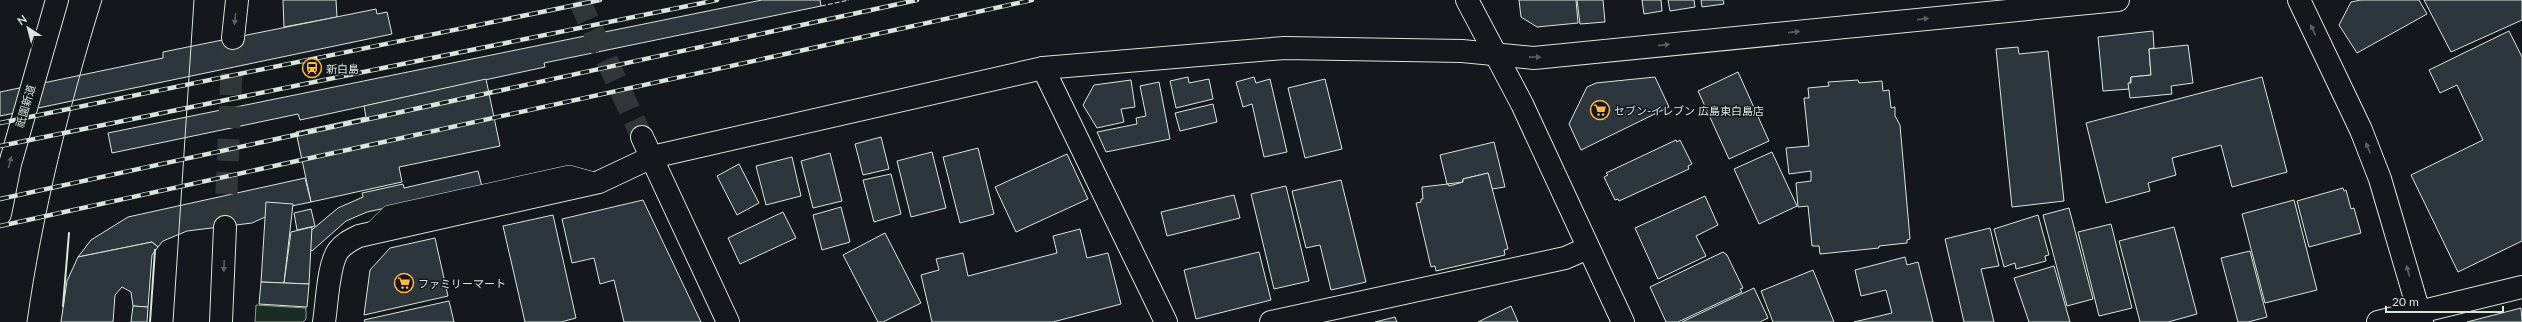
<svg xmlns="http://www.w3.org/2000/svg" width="2522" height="322" viewBox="0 0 2522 322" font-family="Lato,'Noto Sans JP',sans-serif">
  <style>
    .green { fill: #1a2d24; stroke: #939e99 }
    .building { fill: #2c363c; stroke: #d8e6dc }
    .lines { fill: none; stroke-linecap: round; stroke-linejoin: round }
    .minor-tunnel { stroke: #313739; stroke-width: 22; stroke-dasharray: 22 11; stroke-linecap: butt }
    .trunk-tunnel { stroke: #313739; stroke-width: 22; stroke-dasharray: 22 11; stroke-linecap: butt }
    .service-casing { stroke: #d8e6dc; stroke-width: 18 }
    .minor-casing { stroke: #d8e6dc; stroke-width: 24 }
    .tertiary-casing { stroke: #d8e6dc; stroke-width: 24 }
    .trunk-casing { stroke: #d8e6dc; stroke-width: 24 }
    .service { stroke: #14181c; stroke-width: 17 }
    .minor { stroke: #14181c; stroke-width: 22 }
    .tertiary { stroke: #14181c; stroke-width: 22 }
    .trunk { stroke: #14181c; stroke-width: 22 }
    .tram { stroke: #d8e6dc; stroke-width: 1 }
    .rail-casing { stroke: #d8e6dc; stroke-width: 4.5 }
    .rail { stroke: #14181c; stroke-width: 3; stroke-dasharray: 9; stroke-linecap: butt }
    .fence { stroke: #d8e6dc; stroke-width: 1; stroke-dasharray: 5 2; stroke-linecap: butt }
    .wall { stroke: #d8e6dc; stroke-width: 2 }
    .oneway { fill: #59605f }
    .labels { text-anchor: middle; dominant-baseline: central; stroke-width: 3; stroke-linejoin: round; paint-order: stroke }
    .poi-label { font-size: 11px; fill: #d8e6dc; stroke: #14181c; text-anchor: start }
    .street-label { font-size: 11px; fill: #d8e6dc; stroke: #14181c }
  </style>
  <rect width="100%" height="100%" fill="#14181c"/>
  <!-- green -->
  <polygon class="green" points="256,305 306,308 306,319 303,322 255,322"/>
  <!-- building -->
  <g class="building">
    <polygon points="283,0 336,0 337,17 284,27"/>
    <polygon points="762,0 820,0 821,6 544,63 545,67 300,120 298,114 112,153 108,133"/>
    <polygon points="1519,0 1576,0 1578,23 1537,27 1521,17"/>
    <polygon points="1577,0 1603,0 1605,22 1580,24"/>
    <polygon points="1642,0 1661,0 1662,11 1644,14"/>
    <polygon points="1668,0 1694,0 1695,7 1670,11"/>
    <polygon points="1701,0 1723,0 1724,4 1702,7"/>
    <polygon points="2361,0 2419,0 2427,14 2357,53 2339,25 2351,2"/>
    <polygon points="2424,0 2522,0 2522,20 2451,52"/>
    <polygon points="376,9 377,14 387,12 392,34 0,116 0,92 163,58 163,52"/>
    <polygon points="2153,31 2154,48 2149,49 2151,75 2131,77 2129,89 2103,91 2098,37"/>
    <polygon points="2509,31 2522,57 2522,241 2458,272 2411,175 2483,140 2457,85 2440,93 2429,70"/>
    <polygon points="2188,45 2193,83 2171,86 2172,94 2130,98 2128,83 2131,83 2131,77 2151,75 2149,49"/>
    <polygon points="2018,47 2019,54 2048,51 2064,201 2012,207 1996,49"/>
    <polygon points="1738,72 1769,141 1729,159 1698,91"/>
    <polygon points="1188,77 1189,83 1209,79 1213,99 1176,108 1170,81"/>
    <polygon points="1254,77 1256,83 1270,79 1287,152 1264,157 1252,104 1243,107 1236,82"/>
    <polygon points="1655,77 1669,107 1581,150 1569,124 1587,87 1596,83"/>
    <polygon points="2262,77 2287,172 2232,187 2221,145 2172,158 2176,175 2148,183 2150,191 2106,203 2086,123"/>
    <polygon points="486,79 500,146 399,167 402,182 311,202 296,132 366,117 364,106"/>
    <polygon points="1325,79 1342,149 1305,158 1288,88"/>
    <polygon points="1131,80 1135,107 1121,109 1124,122 1097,128 1083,105 1094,85"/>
    <polygon points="1858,80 1859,83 1882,81 1883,91 1889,90 1891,108 1895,107 1895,116 1900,125 1910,239 1907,240 1907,243 1879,246 1879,248 1820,254 1819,246 1812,246 1808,206 1798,207 1796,183 1811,181 1811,171 1789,174 1786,148 1809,146 1804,98 1809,98 1808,88 1829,86 1828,82"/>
    <polygon points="1159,82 1170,139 1106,152 1097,132 1137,124 1136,118 1146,116 1140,86"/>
    <polygon points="1213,104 1217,122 1180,131 1175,113"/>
    <polygon points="881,137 889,169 863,175 855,144"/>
    <polygon points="1676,140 1677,142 1680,140 1692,164 1688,166 1689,169 1619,201 1618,199 1615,200 1604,177 1608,175 1606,173"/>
    <polygon points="1494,142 1505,187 1492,189 1488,173 1463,179 1463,182 1447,184 1440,155"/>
    <polygon points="978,148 994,214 960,223 943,157"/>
    <polygon points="932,152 946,208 911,217 897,161"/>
    <polygon points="1772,152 1797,206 1759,224 1734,169"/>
    <polygon points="830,153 842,201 813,208 801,161"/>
    <polygon points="1067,154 1088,199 1016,232 995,187"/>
    <polygon points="792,157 801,196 766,205 756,166"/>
    <polygon points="739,164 759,203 737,215 717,176"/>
    <polygon points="478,171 482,187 367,212 346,221 312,251 301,239 338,208 363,197 362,193 403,184 404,188"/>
    <polygon points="1488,173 1508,249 1504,250 1505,255 1436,271 1435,266 1431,267 1416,203 1421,202 1421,199 1423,199 1422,187 1448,184 1449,186 1463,182 1463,179"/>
    <polygon points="891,174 901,214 874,222 863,180"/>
    <polygon points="305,178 311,202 287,207 252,223 187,231 163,241 158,247 152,242 78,257 91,240 128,217"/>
    <polygon points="1341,180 1366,282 1331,290 1320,245 1306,248 1292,191"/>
    <polygon points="1286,186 1309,281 1274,289 1251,194"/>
    <polygon points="2343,188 2344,191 2346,190 2351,209 2354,208 2361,233 2309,247 2297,201"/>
    <polygon points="1234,195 1240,218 1167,236 1161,212"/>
    <polygon points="1705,196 1718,225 1696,236 1706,256 1658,279 1635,228"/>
    <polygon points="643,200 701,322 624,322 614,280 600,284 594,258 572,263 562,219"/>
    <polygon points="2294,200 2317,290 2265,303 2242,214"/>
    <polygon points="266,202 293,204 284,283 261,282"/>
    <polygon points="841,207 850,242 822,250 813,215"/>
    <polygon points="2069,208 2093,299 2067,306 2043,215"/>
    <polygon points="311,209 315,226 297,230 294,213"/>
    <polygon points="783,212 796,238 740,264 728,238"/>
    <polygon points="553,215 576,318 561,322 525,322 503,226"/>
    <polygon points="2038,215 2049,255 2045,256 2046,261 2016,269 2015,263 2004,267 1994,229"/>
    <polygon points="2111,224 2132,308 2099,316 2078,232"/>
    <polygon points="312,227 309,284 284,283 291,232"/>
    <polygon points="2174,227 2197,314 2168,322 2140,322 2119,241"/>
    <polygon points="1990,228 1999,266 1981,269 1994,322 1964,322 1945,239"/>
    <polygon points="1080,229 1087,258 1108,253 1121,304 1053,322 932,322 921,275 939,270 936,259 963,253 968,276 1057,253 1053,236"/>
    <polygon points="885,233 921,303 883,322 878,322 843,255"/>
    <polygon points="435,238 448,296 364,315 370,270 390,248"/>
    <polygon points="152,242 158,247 152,255 148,307 133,306 131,292 122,287 115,295 113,322 61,322 67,281 78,257"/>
    <polygon points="2250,251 2267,317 2248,322 2238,322 2221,258"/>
    <polygon points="1259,252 1271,300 1196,319 1184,270"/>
    <polygon points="1723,252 1727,255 1743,288 1740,289 1742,292 1678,322 1666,322 1650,287"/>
    <polygon points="1905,257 1907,265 1918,262 1933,322 1854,322 1892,313 1886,290 1861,296 1855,270"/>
    <polygon points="2054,266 2070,322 2029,322 2014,278"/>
    <polygon points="1813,270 1834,322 1773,322 1761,291"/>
    <polygon points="261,282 309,284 307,307 259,304"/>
    <polygon points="1754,288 1768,318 1760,322 1682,322"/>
    <polygon points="449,301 454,322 365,322 364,320"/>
    <polygon points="133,306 148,307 147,322 131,322"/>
    <polygon points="1511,306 1518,322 1478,322"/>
    <polygon points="2521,308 2522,322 2467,322"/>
    <polygon points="1395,317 1397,322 1375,322"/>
  </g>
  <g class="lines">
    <!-- minor-tunnel -->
    <polyline class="minor-tunnel" points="579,0 642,137"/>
    <!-- trunk-tunnel -->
    <polyline class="trunk-tunnel" points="225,227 233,38"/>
    <!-- service casing -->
    <g class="service-casing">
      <polyline id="service" points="368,235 389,214 569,174 598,182"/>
    </g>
    <!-- minor casing -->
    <g class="minor-casing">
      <g id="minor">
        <polyline points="2299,0 2361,130 2380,179 2422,322"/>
        <polyline points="1043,68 1166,322"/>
        <polyline points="642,137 728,322"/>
        <path d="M324,322C327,304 328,265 338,251C344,243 351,240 359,236L599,182L652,157L1043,68L1284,48L1462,51L1534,58L2118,0"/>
        <polyline points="1271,322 1565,258 1588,248"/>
        <polyline points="2378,322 2522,287"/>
      </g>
    </g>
    <!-- tertiary casing -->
    <g class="tertiary-casing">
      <polyline id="tertiary" points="1467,0 1522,104 1623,322"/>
    </g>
    <!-- trunk casing -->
    <g class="trunk-casing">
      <g id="trunk">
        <polyline points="233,38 237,0"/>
        <polyline points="0,214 10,164 57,0"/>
        <polyline points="221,322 225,227"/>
      </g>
    </g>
    <!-- service -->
    <use href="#service" class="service"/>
    <!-- minor -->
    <use href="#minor" class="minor"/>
    <!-- tertiary -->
    <use href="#tertiary" class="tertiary"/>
    <!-- trunk -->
    <use href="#trunk" class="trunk"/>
    <!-- tram -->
    <g class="tram">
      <path d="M27,322C42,215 70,103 102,0"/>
      <polyline points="173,322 194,0"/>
    </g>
    <!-- rail casing -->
    <g class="rail-casing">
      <g id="rail">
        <polyline points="0,123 600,0"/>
        <polyline points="0,146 717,0"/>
        <polyline points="0,199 917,0"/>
        <polyline points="0,226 1032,0"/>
      </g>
    </g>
    <!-- rail -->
    <use href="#rail" class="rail"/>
    <!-- fence -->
    <polyline class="fence" points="821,6 849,0"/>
    <!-- wall -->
    <g class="wall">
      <polyline points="63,306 69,233"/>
      <polyline points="150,322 155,250"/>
    </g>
  </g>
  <!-- one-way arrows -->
  <defs><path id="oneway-solid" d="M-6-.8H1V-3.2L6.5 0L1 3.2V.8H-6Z"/></defs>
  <g class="oneway">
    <use href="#oneway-solid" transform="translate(235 19) rotate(96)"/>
    <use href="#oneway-solid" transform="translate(1923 19) rotate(-6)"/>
    <use href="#oneway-solid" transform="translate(2313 30) rotate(-115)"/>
    <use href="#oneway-solid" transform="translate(1794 32) rotate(-6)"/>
    <use href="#oneway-solid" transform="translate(1664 45) rotate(-6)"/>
    <use href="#oneway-solid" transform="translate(1535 57) rotate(-1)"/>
    <use href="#oneway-solid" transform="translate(2368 148) rotate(-112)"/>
    <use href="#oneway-solid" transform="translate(10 162) rotate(-76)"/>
    <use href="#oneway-solid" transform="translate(224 266) rotate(92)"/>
    <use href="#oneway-solid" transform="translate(2408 271) rotate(-105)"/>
  </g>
  <!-- icons -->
  <defs>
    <g id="station-ring" transform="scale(1)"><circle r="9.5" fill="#14181c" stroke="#ffb74d" stroke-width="1.5"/><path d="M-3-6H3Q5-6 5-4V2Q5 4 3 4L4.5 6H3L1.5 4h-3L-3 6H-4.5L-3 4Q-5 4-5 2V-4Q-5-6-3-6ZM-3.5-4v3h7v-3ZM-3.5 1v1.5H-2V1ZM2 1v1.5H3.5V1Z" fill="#ffb74d"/></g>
    <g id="supermarket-ring" transform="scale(1)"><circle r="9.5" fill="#14181c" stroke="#ffb74d" stroke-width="1.5"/><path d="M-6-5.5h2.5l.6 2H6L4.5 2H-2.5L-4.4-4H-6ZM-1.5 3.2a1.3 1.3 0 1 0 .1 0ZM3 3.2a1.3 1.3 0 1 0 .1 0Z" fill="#ffb74d"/></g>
  </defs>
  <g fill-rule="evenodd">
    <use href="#station-ring" x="312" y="68"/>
    <use href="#supermarket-ring" x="1600" y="110"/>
    <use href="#supermarket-ring" x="404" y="283"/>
  </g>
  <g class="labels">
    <!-- poi labels -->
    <g class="poi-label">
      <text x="326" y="68">新白島</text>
      <text x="1614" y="110">セブン-イレブン 広島東白島店</text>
      <text x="418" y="283">ファミリーマート</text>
    </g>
    <!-- street labels -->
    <g class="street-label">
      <text transform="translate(25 106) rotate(-74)">祇園新道</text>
    </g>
  </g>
  <!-- north arrow -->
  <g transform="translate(28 28) rotate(324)" stroke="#14181c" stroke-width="3" paint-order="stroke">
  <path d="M0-3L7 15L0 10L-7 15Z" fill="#d8e6dc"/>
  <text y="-6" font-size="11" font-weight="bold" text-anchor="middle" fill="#d8e6dc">N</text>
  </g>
  <!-- scale -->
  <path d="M2386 306v6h117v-6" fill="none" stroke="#d8e6dc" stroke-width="2"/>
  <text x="2392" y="306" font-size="12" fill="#d8e6dc" stroke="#14181c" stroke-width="3" paint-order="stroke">20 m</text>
</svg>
